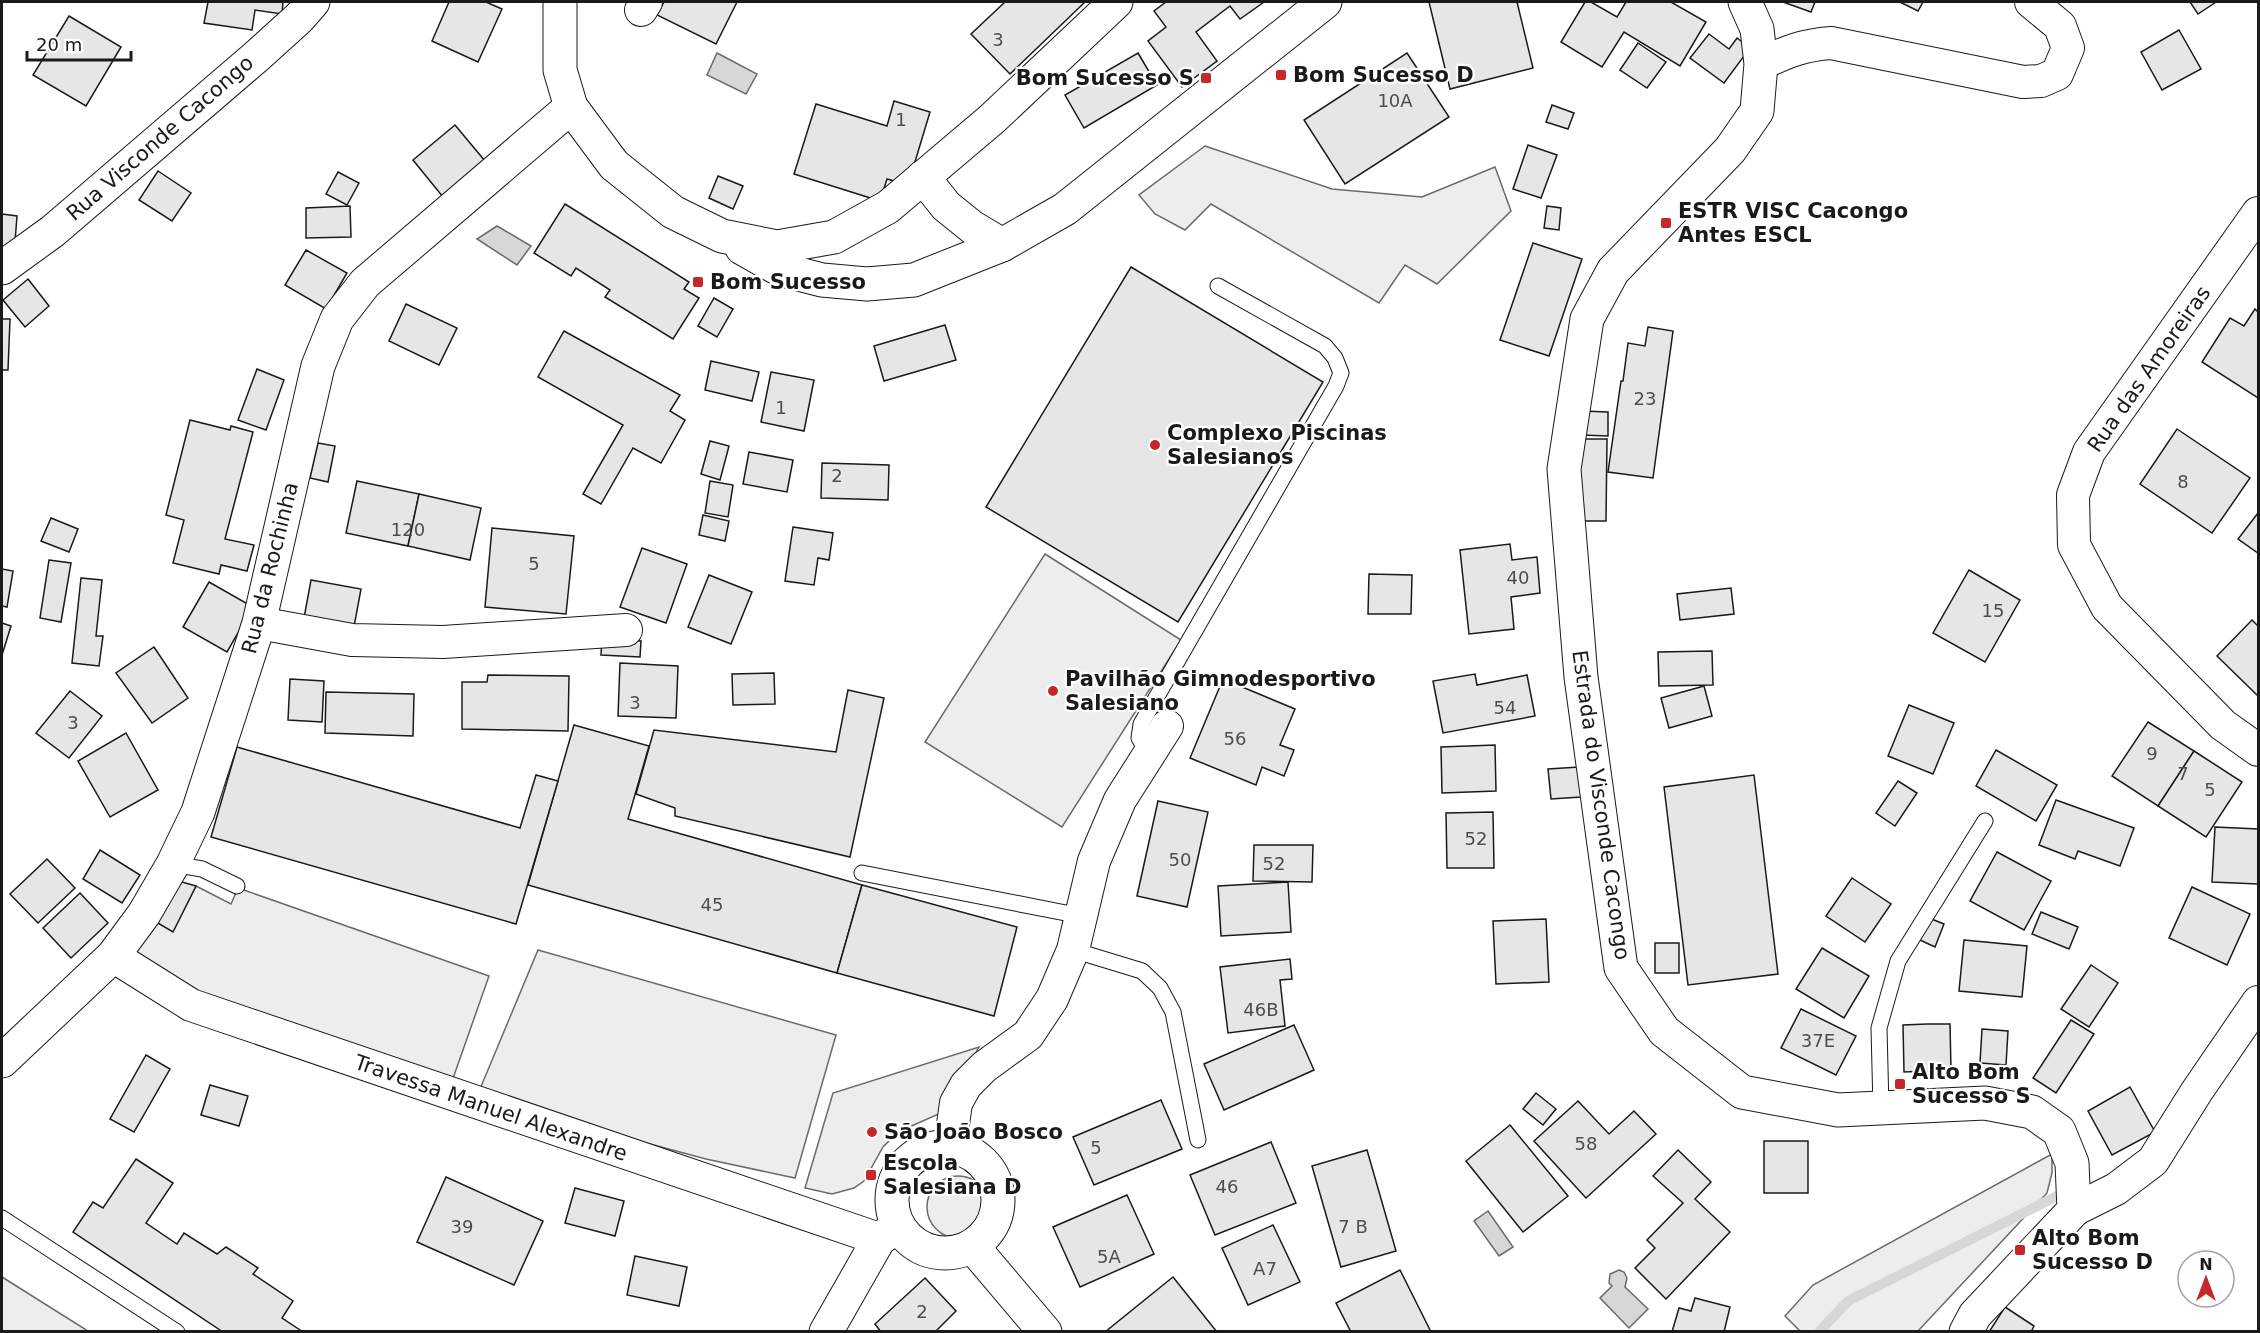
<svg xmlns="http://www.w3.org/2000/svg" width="2260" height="1333" viewBox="0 0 2260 1333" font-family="'DejaVu Sans',sans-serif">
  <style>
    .green { fill: #ededed; stroke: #6a6a6a; stroke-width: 1.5 }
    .water { fill: #d7d7d7; stroke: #6a6a6a; stroke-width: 1.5 }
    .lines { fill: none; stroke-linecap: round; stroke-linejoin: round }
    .stream { stroke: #d7d7d7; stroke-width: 10 }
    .building { fill: #e6e6e6; stroke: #1a1a1a; stroke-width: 1.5 }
    .lane-casing { stroke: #1a1a1a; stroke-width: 17 }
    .street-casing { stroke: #1a1a1a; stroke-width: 34 }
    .secondary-casing { stroke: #1a1a1a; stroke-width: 35 }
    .lane { stroke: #fff; stroke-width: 15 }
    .street { stroke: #fff; stroke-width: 32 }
    .secondary { stroke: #fff; stroke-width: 33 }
    .poi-dot { fill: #c62828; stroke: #fff; stroke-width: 2 }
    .labels { text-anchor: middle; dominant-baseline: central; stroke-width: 4.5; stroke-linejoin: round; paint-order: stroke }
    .number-label { font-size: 18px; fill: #4d4d4d }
    .poi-label { font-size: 21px; font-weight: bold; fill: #1a1a1a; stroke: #fff; text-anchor: start }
    .street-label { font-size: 21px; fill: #1a1a1a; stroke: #fff }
  </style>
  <rect width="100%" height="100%" fill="#fff"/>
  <!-- green -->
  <g class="green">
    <polygon points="1205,146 1332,189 1422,197 1495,167 1511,211 1437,284 1405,265 1379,303 1211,204 1185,230 1155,214 1139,195"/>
    <polygon points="1045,554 1181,640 1062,827 925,742"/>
    <polygon points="196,886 231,904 238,888 489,976 451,1084 199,996 137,960 136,949 151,919 173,931"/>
    <polygon points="538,950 836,1035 795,1178 706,1159 568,1122 480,1089"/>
    <polygon points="979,1047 941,1113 898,1132 883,1147 864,1181 854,1188 832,1194 805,1188 833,1093"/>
    <polygon points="2052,1154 2052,1173 2047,1193 1918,1331 1800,1331 1785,1316 1813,1285"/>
    <circle cx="958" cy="1207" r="31"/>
    <polygon points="2,1277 88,1331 2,1331"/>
  </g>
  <!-- water -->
  <g class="water">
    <polygon points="717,53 757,74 746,94 707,75"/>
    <polygon points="497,226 531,246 517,265 477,239"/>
    <polygon points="1488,1211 1513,1247 1499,1256 1474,1221"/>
    <polygon points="1619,1270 1624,1272 1627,1278 1625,1287 1648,1309 1629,1328 1600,1298 1612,1286 1609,1283 1610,1274"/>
  </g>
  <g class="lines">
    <!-- stream -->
    <polyline class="stream" points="1819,1332 1848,1301 2059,1195"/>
  </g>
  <!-- building -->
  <g class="building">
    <polygon points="208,2 283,2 282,14 255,10 252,30 204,23"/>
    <polygon points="449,2 486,2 502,9 478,62 432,41"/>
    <polygon points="664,2 737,2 716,44 657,15"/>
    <polygon points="1005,2 1085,2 1010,74 971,34"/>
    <polygon points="1166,2 1264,2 1240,19 1230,6 1196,32 1217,61 1182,87 1148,41 1166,27 1154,11"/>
    <polygon points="1429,2 1519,2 1517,2 1533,68 1450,89"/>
    <polygon points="1585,2 1591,2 1617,17 1626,2 1671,2 1706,22 1680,66 1624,32 1602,67 1561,42"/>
    <polygon points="1783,2 1815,2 1811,12"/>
    <polygon points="1900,2 1923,2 1918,11"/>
    <polygon points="2190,2 2216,2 2198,14"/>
    <polygon points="69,16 121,47 86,106 33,75"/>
    <polygon points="2179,30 2201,69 2162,90 2141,52"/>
    <polygon points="1709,34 1729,49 1737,38 1750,48 1724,83 1690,58"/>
    <polygon points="1638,43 1666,62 1647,88 1620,70"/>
    <polygon points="1138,53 1157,85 1084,128 1065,95"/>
    <polygon points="1407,53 1449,117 1345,184 1304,120"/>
    <polygon points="894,101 930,112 908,185 887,179 880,201 794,174 816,104 887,126"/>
    <polygon points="1552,105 1574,113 1568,129 1546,122"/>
    <polygon points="455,125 485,161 443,197 413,160"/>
    <polygon points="1528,145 1557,155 1541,198 1513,189"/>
    <polygon points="158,171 191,193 172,221 139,200"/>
    <polygon points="338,172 359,183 347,205 326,194"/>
    <polygon points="718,176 743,186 733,209 709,198"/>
    <polygon points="565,204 689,282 684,289 699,298 673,339 605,297 610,290 576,268 571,276 534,253"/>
    <polygon points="350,206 351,237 306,238 306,208"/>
    <polygon points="1547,206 1561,208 1559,230 1544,228"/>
    <polygon points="2,214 17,216 14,255 2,254"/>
    <polygon points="1533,243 1582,259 1549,356 1500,340"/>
    <polygon points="306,250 347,273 326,309 285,285"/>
    <polygon points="1131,267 1323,382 1178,622 986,507"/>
    <polygon points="28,279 49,306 25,327 3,300"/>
    <polygon points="714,298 733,309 717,337 698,326"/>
    <polygon points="406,304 457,328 439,365 389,341"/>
    <polygon points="2255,309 2258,312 2258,398 2202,362 2230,318 2244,326"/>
    <polygon points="2,319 10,319 8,370 2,370"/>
    <polygon points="945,325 956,360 884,381 874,346"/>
    <polygon points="1648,327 1673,331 1653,478 1608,472 1621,381 1623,381 1628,343 1645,346"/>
    <polygon points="564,331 680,395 670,411 685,420 661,463 633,448 601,504 583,494 623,425 538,377"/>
    <polygon points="711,361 759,372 752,401 705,390"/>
    <polygon points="257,369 284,380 266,430 238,420"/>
    <polygon points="771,372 814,380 804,431 761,422"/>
    <polygon points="1583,411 1608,412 1608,436 1582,435"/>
    <polygon points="190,420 230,430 231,426 253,432 225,539 254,545 247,571 221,565 219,574 173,563 184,520 166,515"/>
    <polygon points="2177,429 2250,478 2212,533 2140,484"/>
    <polygon points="1580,439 1607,439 1606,521 1579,521"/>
    <polygon points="710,441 729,446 720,480 701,474"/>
    <polygon points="318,443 335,446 328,482 310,478"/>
    <polygon points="749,452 793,460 787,492 743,484"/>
    <polygon points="822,463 889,465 888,500 821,498"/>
    <polygon points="357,481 419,494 408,546 346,533"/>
    <polygon points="710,481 733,485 728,517 705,513"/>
    <polygon points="419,494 481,508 470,560 408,546"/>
    <polygon points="2258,513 2258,553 2238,539"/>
    <polygon points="703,515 729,521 725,541 699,535"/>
    <polygon points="51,518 78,529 69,552 41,541"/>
    <polygon points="793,527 833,533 829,560 818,558 814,585 785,581"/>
    <polygon points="492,528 574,536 566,614 485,607"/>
    <polygon points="1510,544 1512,560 1537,557 1540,593 1511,597 1514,629 1469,634 1460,550"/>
    <polygon points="642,548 687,564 666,623 620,607"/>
    <polygon points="49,560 71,563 61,622 40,618"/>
    <polygon points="2,569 13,571 7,607 2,606"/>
    <polygon points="1969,570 2020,600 1985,662 1933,633"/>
    <polygon points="1369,574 1412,575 1411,614 1368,614"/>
    <polygon points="709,575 752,592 731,644 688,627"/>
    <polygon points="81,578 102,580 96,636 103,636 99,666 72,663"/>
    <polygon points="311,580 361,589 354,627 304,618"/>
    <polygon points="209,582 253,607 227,652 183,627"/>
    <polygon points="1731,588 1734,614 1680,620 1677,594"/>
    <polygon points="2252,620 2258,626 2258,696 2217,656"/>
    <polygon points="2,623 11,626 2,655"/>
    <polygon points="602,638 641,641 640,657 601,655"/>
    <polygon points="154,647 188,698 152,723 116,673"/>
    <polygon points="1712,651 1713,685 1659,686 1658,652"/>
    <polygon points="620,663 678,666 676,718 618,716"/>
    <polygon points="774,673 775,704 733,705 732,674"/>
    <polygon points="1475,674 1477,685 1527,675 1535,716 1443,733 1433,681"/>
    <polygon points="488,675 569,676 568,731 462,729 462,682 487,682"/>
    <polygon points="290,679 324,681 322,722 288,720"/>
    <polygon points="1223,679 1295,709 1280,745 1294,750 1284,776 1262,767 1256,785 1190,758"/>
    <polygon points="1704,686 1712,716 1669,728 1661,698"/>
    <polygon points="848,690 884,698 850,857 675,816 675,808 636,794 654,730 836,752"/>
    <polygon points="70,691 102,716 69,758 36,733"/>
    <polygon points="326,692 414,694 413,736 325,733"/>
    <polygon points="1909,705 1954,723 1933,774 1888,756"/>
    <polygon points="2148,722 2194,751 2158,806 2112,776"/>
    <polygon points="574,725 649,746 628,819 862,885 837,973 528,885"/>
    <polygon points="126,733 158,790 110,817 78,761"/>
    <polygon points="1495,745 1496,791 1442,793 1441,747"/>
    <polygon points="237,747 520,828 536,775 558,781 516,924 211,837"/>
    <polygon points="1996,750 2057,785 2036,821 1976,786"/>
    <polygon points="2194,751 2242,782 2206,837 2158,806"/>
    <polygon points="1579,767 1581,797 1551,799 1548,769"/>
    <polygon points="1754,775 1778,974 1688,985 1664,787"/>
    <polygon points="1898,781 1917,793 1895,826 1876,813"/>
    <polygon points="2056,800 2134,828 2120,866 2078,851 2075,859 2039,845"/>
    <polygon points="1158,801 1208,812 1187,907 1137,896"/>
    <polygon points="1493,812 1494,868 1447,868 1446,813"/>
    <polygon points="2215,827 2258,829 2258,884 2212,882"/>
    <polygon points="1254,845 1313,845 1312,882 1253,881"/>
    <polygon points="100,850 140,875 122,903 83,879"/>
    <polygon points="1997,852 2051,881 2024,930 1970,901"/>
    <polygon points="47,859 75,888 38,923 10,894"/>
    <polygon points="1852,878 1891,904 1865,942 1826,916"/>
    <polygon points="182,882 196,886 173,932 151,919"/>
    <polygon points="1288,882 1291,932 1221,936 1218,886"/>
    <polygon points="862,885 1017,927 994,1016 837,973"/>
    <polygon points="2192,887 2250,914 2227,965 2169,938"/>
    <polygon points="80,893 108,923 71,958 43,928"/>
    <polygon points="2041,912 2078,927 2069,949 2032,934"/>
    <polygon points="1929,918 1944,924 1935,947 1920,940"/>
    <polygon points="1546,919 1549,982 1496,984 1493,921"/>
    <polygon points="1964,940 2027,946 2022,997 1959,991"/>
    <rect x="1655" y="943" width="24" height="30"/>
    <polygon points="1822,948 1869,976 1844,1018 1796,989"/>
    <polygon points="1290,959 1292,979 1280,980 1285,1026 1228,1033 1220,967"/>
    <polygon points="2091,965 2118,983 2089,1027 2061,1009"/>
    <polygon points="1801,1009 1856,1036 1836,1075 1781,1048"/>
    <polygon points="2071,1020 2094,1034 2056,1093 2033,1078"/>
    <polygon points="1927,1024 1950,1024 1951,1070 1904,1072 1903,1025"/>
    <polygon points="1294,1025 1314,1070 1224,1110 1204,1064"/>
    <polygon points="1982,1029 2008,1031 2006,1065 1980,1063"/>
    <polygon points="146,1055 170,1069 134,1132 110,1119"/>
    <polygon points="210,1085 248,1096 239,1126 201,1115"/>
    <polygon points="2130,1087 2155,1132 2112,1155 2088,1111"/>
    <polygon points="1536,1093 1556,1109 1543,1125 1523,1109"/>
    <polygon points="1161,1100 1182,1149 1094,1185 1073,1137"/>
    <polygon points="1578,1101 1609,1134 1634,1111 1656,1134 1586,1198 1534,1141"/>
    <polygon points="1510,1125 1568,1196 1523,1232 1466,1161"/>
    <rect x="1764" y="1141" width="44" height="52"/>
    <polygon points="1271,1142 1296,1203 1215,1235 1190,1175"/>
    <polygon points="1367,1150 1396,1251 1341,1267 1312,1166"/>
    <polygon points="1678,1150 1711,1182 1695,1199 1730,1232 1666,1299 1635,1268 1655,1248 1647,1240 1683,1203 1653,1176"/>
    <polygon points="136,1159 173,1183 146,1223 177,1244 184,1233 217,1254 226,1247 258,1268 253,1274 293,1301 282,1318 303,1332 223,1332 73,1232 93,1202 103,1208"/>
    <polygon points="446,1177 543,1221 514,1285 417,1242"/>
    <polygon points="575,1188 624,1201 615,1236 565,1223"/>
    <polygon points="1127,1195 1154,1254 1080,1287 1053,1227"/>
    <polygon points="1273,1225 1300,1282 1248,1305 1222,1248"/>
    <polygon points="635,1256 687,1267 679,1306 627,1295"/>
    <polygon points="1400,1270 1431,1332 1351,1332 1336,1303"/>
    <polygon points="1173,1277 1217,1332 1105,1332"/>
    <polygon points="925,1278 956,1311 935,1332 881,1332 875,1324"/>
    <polygon points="1695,1298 1730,1307 1724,1332 1672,1332 1679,1308 1691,1311"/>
    <polygon points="2005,1307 2034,1326 2031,1332 1989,1332"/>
  </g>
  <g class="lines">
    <!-- lane casing -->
    <g class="lane-casing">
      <g id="lane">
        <polyline points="1149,755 1139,738 1141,724 1336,386 1341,373 1335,358 1325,346 1218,286"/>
        <polyline points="173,864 202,869 237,886"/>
        <polyline points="862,873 1081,916"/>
        <polyline points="1073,950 1142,971 1160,988 1173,1012 1198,1140"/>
        <polyline points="1881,1108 1879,1028 1898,961 1985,821"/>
        <polyline points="2,1218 177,1332"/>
      </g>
    </g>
    <!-- street casing -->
    <g class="street-casing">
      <g id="street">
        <polyline points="641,10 646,2"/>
        <path d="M1761,64C1786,52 1803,45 1831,43L2023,82L2041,81L2057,74L2068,48L2060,26L2031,2"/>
        <polyline points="2258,213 2089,452 2073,495 2074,545 2107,607 2223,725 2258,750"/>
        <polyline points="259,623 352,640 443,642 626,630"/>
        <polyline points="113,956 191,1005 879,1239"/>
        <polyline points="950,1146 956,1103 966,1085 984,1067 1028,1035 1052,999 1073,950 1094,861 1120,800 1167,726"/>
        <polyline points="2074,1210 2116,1189 2153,1161 2197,1091 2258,1002"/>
      </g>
    </g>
    <!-- secondary casing -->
    <g class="secondary-casing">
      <g id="secondary">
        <polyline points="560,2 560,70 571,107 614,165 673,212 722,236 777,247 834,237 888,207 992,119 1116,2"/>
        <polyline points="1745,2 1757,29 1761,64 1757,111 1730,150 1613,271 1587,319 1564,469 1581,677 1621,968 1664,1031 1742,1092 1838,1110 1985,1103 2032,1112 2059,1131 2072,1163 2074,1210 1975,1315 1966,1332"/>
        <polyline points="923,177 946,206 972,227 1002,245 1065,209 1325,2"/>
        <polyline points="742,248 779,269 822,280 867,284 914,280 1002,245"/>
        <polyline points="2,268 53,231 257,56 299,18 313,2"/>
        <polyline points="2,1061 113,956 144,914 173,864 198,812 259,623 318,366 337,319 365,283 571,107"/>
        <circle cx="945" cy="1200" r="53"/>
        <polyline points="973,1247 1045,1332"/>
        <polyline points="826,1332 879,1239 897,1227"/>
      </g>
    </g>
    <!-- lane -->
    <use href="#lane" class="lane"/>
    <!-- street -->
    <use href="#street" class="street"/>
    <!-- secondary -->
    <use href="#secondary" class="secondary"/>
  </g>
  <!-- markers -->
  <g class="poi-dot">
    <rect x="1275" y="69" width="12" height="12" rx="3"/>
    <rect x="1200" y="72" width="12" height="12" rx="3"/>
    <rect x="1660" y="217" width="12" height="12" rx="3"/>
    <rect x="692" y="276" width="12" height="12" rx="3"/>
    <circle cx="1155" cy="445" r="6"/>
    <circle cx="1053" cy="691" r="6"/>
    <rect x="1894" y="1078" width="12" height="12" rx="3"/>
    <circle cx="872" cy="1132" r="6"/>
    <rect x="865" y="1169" width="12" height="12" rx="3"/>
    <rect x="2014" y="1244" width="12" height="12" rx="3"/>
  </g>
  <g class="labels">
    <!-- number labels -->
    <g class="number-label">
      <text x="998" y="39">3</text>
      <text x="1395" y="100">10A</text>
      <text x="901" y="119">1</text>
      <text x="1645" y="398">23</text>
      <text x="781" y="407">1</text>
      <text x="837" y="475">2</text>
      <text x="2183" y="481">8</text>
      <text x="408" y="529">120</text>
      <text x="534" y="563">5</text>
      <text x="1518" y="577">40</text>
      <text x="1993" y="610">15</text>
      <text x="635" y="702">3</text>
      <text x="1505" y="707">54</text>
      <text x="73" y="722">3</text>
      <text x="1235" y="738">56</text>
      <text x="2152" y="753">9</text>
      <text x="2183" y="773">7</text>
      <text x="2210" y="789">5</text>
      <text x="1476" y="838">52</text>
      <text x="1180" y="859">50</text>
      <text x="1274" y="863">52</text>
      <text x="712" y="904">45</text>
      <text x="1261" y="1009">46B</text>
      <text x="1818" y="1040">37E</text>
      <text x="1586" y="1143">58</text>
      <text x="1096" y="1147">5</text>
      <text x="1227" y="1186">46</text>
      <text x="462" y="1226">39</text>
      <text x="1353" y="1226">7 B</text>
      <text x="1109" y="1256">5A</text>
      <text x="1265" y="1268">A7</text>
      <text x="922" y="1311">2</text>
    </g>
    <!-- poi labels -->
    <g class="poi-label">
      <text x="1293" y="75">Bom Sucesso D</text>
      <text x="1194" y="78" text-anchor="end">Bom Sucesso S</text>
      <text x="1678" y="211">ESTR VISC Cacongo<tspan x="1678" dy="24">Antes ESCL</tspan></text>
      <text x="710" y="282">Bom Sucesso</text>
      <text x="1167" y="433">Complexo Piscinas<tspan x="1167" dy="24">Salesianos</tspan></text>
      <text x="1065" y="679">Pavilhão Gimnodesportivo<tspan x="1065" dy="24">Salesiano</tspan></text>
      <text x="1912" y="1072">Alto Bom<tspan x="1912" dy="24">Sucesso S</tspan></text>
      <text x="884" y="1132">São João Bosco</text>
      <text x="883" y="1163">Escola<tspan x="883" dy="24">Salesiana D</tspan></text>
      <text x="2032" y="1238">Alto Bom<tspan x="2032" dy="24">Sucesso D</tspan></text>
    </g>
    <!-- street labels -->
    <g class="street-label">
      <text transform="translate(160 138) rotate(-41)">Rua Visconde Cacongo</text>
      <text transform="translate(2149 369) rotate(-55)">Rua das Amoreiras</text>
      <text transform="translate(270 568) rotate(-76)">Rua da Rochinha</text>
      <text transform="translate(1601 805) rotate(82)">Estrada do Visconde Cacongo</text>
      <text transform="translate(491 1108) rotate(19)">Travessa Manuel Alexandre</text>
    </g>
  </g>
  <!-- border -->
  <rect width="2260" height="1333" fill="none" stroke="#1a1a1a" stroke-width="6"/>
  <!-- north arrow -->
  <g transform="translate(2206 1279)"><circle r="28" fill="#ffffff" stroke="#a3a3a3" stroke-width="1.5"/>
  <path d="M0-4.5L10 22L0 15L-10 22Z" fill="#c62828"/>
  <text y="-9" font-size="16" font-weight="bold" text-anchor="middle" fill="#1a1a1a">N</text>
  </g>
  <!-- scale -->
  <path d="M27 51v9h104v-9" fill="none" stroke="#1a1a1a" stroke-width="3"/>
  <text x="36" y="51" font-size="18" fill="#1a1a1a" stroke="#ffffff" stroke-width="4.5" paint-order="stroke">20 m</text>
</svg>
